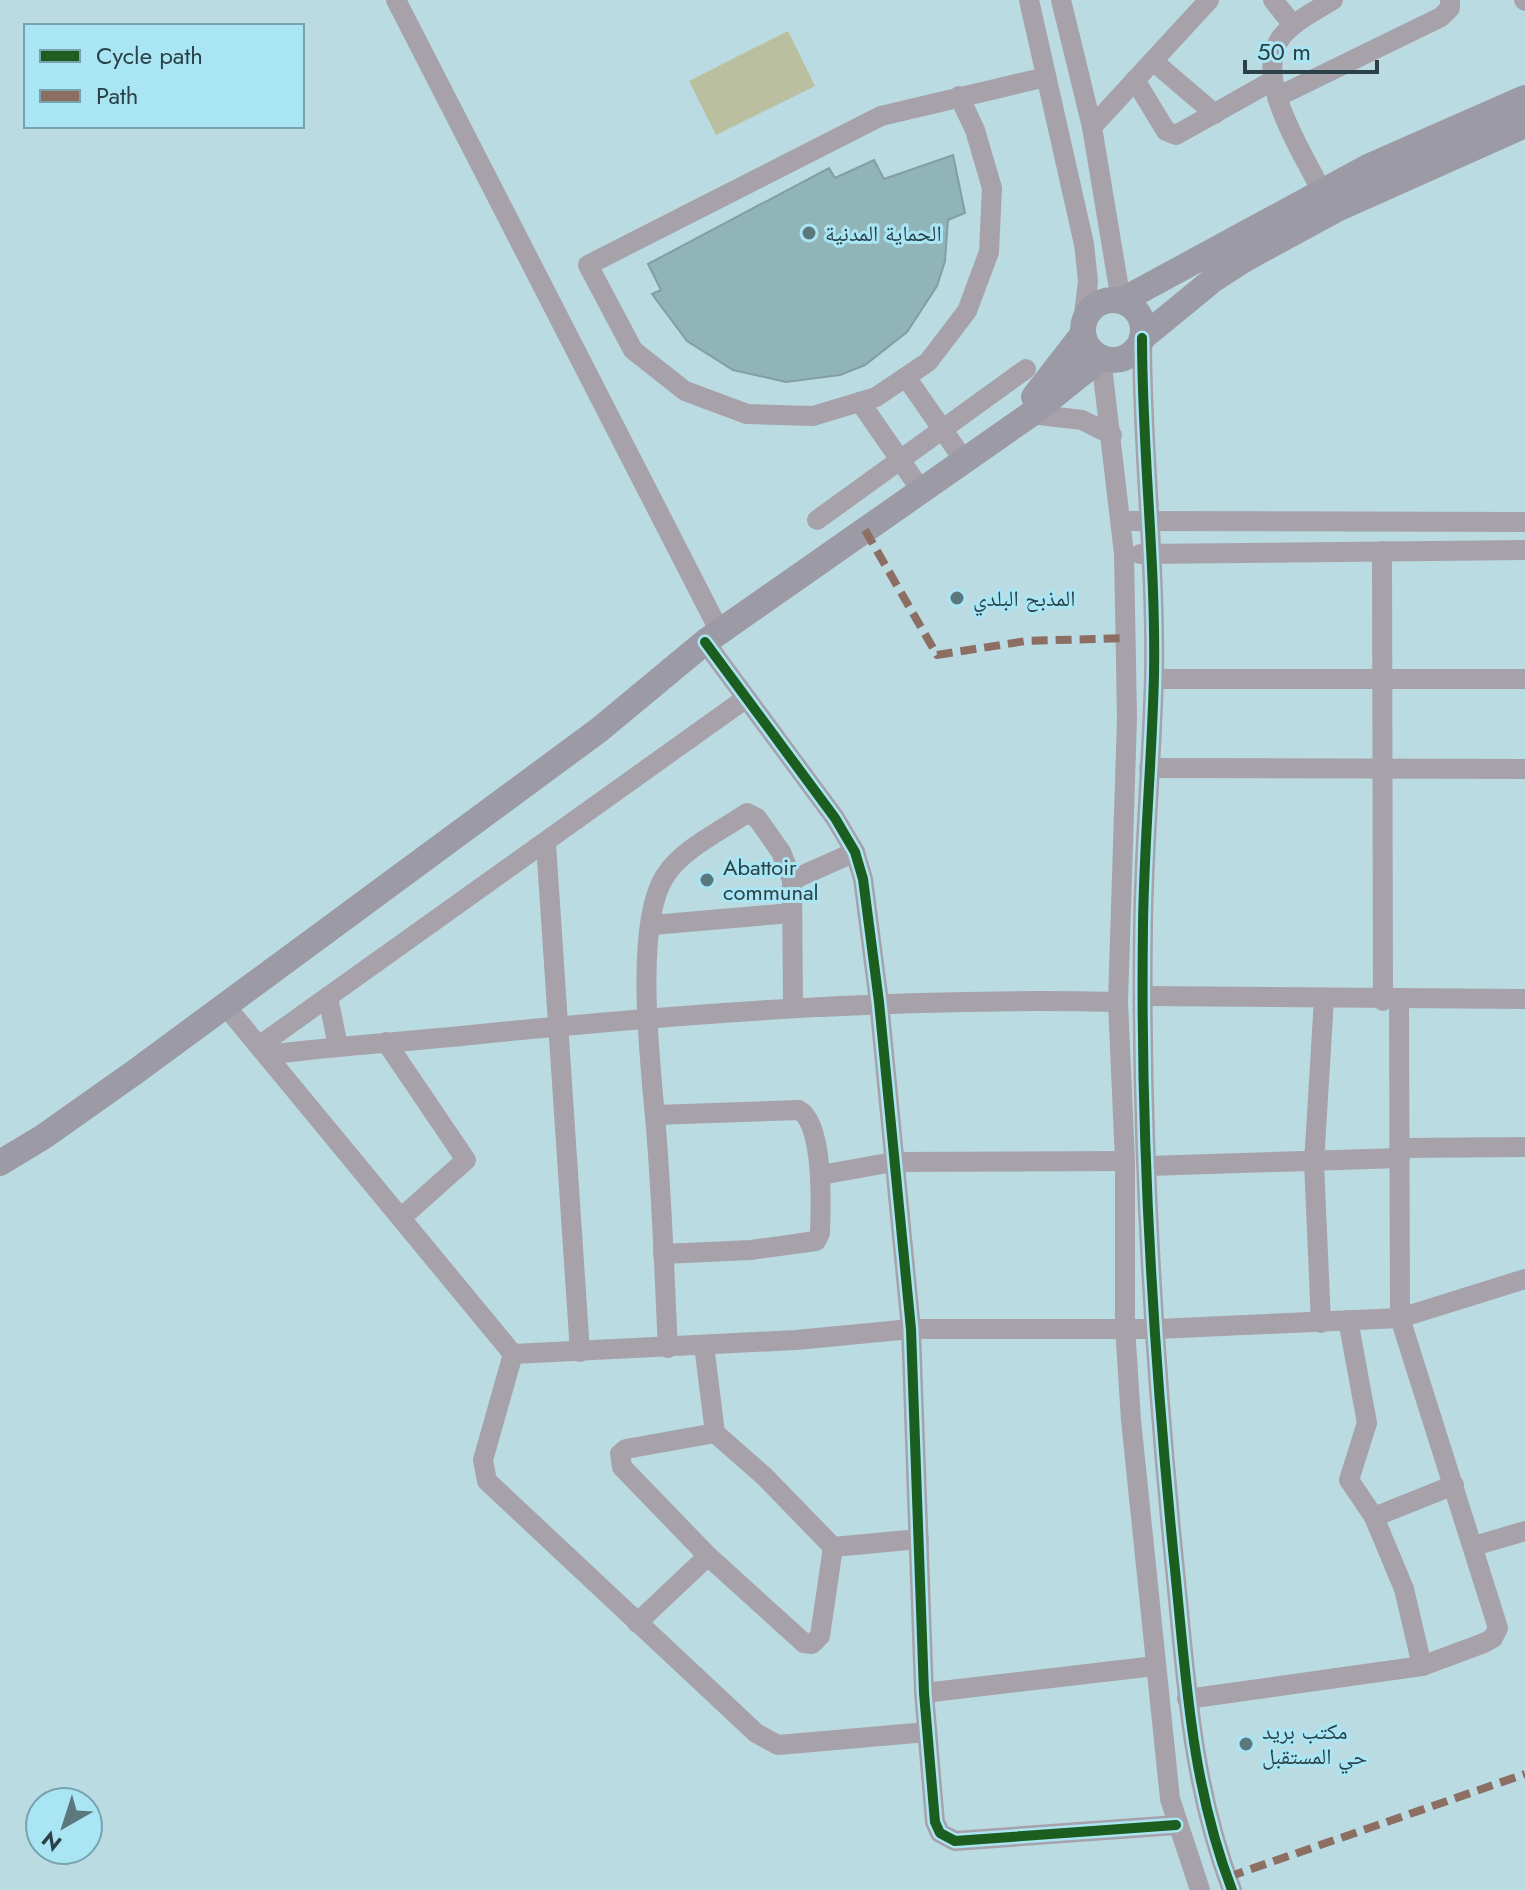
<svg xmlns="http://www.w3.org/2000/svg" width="1525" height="1890" viewBox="0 0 1525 1890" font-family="Jost,'Noto Naskh Arabic',sans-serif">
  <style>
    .green { fill: #b9bf9f }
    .building { fill: #90b4b8; stroke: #849ea2; stroke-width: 2 }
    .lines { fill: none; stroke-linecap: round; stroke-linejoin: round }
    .minor { stroke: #a7a2aa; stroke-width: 20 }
    .major { stroke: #9c9aa4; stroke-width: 26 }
    .quiet { stroke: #8d6e63; stroke-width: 8; stroke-dasharray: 16 8; stroke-linecap: butt }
    .cycleway-casing { stroke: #aae5f4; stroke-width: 15 }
    .cycleway { stroke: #1b5e20; stroke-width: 10 }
    .poi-dot { fill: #5c777e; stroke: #aae5f4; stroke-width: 3 }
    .labels { text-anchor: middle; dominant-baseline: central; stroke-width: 6; stroke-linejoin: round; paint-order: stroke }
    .poi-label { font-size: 22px; fill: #294147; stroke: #aae5f4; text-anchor: start }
  </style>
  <rect width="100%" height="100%" fill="#bbdbe3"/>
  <!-- green -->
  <polygon class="green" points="788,31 815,86 716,135 689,81"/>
  <!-- building -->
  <polygon class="building" points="953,155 965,213 948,220 945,261 937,286 907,332 865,365 840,375 786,382 733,370 687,341 652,294 661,290 648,264 829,168 835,178 874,160 884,179"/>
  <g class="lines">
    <!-- minor -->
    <g class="minor">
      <polyline points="396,0 720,632"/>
      <polyline points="1029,0 1084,244 1088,281 1083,323"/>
      <polyline points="1061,0 1092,127 1121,301"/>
      <polyline points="1273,0 1293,25"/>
      <polyline points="1524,0 1525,1"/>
      <polyline points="1153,61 1215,114"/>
      <polyline points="1135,80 1166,131 1176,135 1272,81"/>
      <polyline points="959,96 975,130 992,188 989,252 967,311 928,362 876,397 813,416 747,414 685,391 633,350 588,265 881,116 1046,77"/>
      <polyline points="1277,97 1441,17 1450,8 1450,0"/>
      <polyline points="1092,127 1209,0"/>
      <path d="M1321,190C1302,151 1251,75 1282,36C1296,20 1315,11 1333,0"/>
      <path d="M1142,338C1142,451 1156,562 1154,675C1152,759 1144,842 1143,926C1140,1137 1153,1350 1174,1560C1186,1674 1190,1781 1232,1890"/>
      <polyline points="1101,358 1124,554 1127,718 1118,1002 1125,1161 1125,1327 1131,1420 1170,1799 1200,1890"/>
      <polyline points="906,377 963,459"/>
      <polyline points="860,402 921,490"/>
      <polyline points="1031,414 1082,420 1112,435"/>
      <polyline points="817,520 1026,369"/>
      <polyline points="1122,521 1525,522"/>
      <polyline points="1382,551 1383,1001"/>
      <polyline points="1140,554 1525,550"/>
      <polyline points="705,642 835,818 855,852 863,879 879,1002 911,1329 924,1693 935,1822 940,1833 955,1841 1176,1825"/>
      <polyline points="1154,679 1525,679"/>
      <polyline points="1149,768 1525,769"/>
      <polyline points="546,844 580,1352"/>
      <polyline points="792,880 855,852"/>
      <polyline points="652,925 792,913"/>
      <polyline points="1143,996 1525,999"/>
      <polyline points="328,997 338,1046"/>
      <polyline points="224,1004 513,1354"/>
      <polyline points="386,1042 466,1160 402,1217"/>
      <polyline points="259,1046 745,699"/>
      <path d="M266,1055C335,1046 403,1042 471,1035C687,1013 901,997 1118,1002"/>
      <path d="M655,1115L799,1110C824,1123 821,1207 820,1233L816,1241L751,1250L663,1254"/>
      <polyline points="1400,1148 1525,1147"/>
      <polyline points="1148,1166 1400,1158"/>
      <polyline points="821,1175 893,1162 1125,1161"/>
      <polyline points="1348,1320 1367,1423 1349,1480 1374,1517 1404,1589 1422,1666"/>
      <polyline points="1321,1323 1314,1163 1324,999"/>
      <path d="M668,1348C664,1271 662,1193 655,1117C650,1060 634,924 665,876C682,849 721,831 747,813L757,818L781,852L792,880L793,1006"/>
      <polyline points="513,1354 796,1340 911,1329 1157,1329 1400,1318 1525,1279"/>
      <polyline points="513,1354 483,1460 487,1481 756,1733 778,1745 927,1732"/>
      <polyline points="1374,1517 1454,1485"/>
      <polyline points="1474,1546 1525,1531"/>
      <polyline points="833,1547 919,1539"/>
      <polyline points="708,1556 622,1467 620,1454 626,1449 715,1433"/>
      <polyline points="637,1623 708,1556 804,1643 812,1644 820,1636 833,1547 764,1476 715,1433 704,1345"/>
      <polyline points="924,1693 1155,1666"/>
      <polyline points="1187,1699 1422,1666 1484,1643 1493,1638 1498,1628 1400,1318 1399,1001"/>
    </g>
    <!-- major -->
    <g class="major">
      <circle cx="1113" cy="330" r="30"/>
      <polyline points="1121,301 1368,167 1525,98"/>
      <polyline points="1142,338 1214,279 1245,259 1335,210 1525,125"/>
      <polyline points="1034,397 1083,334"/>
      <polyline points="0,1163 43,1137 135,1072 599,730 705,642 1031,414 1101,358"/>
    </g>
    <!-- quiet -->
    <g class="quiet">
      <polyline points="865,530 937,655 1026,641 1126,638"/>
      <polyline points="1228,1877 1525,1774"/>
    </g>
    <!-- cycleway casing -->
    <g class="cycleway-casing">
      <g id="cycleway">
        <path d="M1142,338C1142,451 1156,562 1154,675C1152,759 1144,842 1143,926C1140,1137 1153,1350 1174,1560C1186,1674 1190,1781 1232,1890"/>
        <polyline points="705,642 835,818 855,852 863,879 879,1002 911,1329 924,1693 935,1822 940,1833 955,1841 1176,1825"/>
      </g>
    </g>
    <!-- cycleway -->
    <use href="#cycleway" class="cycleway"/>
  </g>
  <!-- markers -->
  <g class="poi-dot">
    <circle cx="809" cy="233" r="8"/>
    <circle cx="957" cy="598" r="8"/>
    <circle cx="707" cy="880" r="8"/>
    <circle cx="1246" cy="1744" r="8"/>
  </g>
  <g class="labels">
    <!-- poi labels -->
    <g class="poi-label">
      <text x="825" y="233">الحماية المدنية</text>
      <text x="973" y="598">المذبح البلدي</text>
      <text x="723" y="867">Abattoir<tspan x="723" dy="25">communal</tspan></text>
      <text x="1262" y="1731">مكتب بريد<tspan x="1262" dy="25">حي المستقبل</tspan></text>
    </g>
  </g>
  <!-- legend -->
  <rect x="24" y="24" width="280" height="104" fill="#aae5f4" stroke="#76a3af" stroke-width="2"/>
  <rect x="40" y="50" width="40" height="12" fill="#1b5e20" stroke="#76a3af" stroke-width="2"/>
  <text x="96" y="64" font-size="24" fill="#294147">Cycle path</text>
  <rect x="40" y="90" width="40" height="12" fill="#8d6e63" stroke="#76a3af" stroke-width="2"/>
  <text x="96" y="104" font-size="24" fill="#294147">Path</text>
  <!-- north arrow -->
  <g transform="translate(64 1826) rotate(219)"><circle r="38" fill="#aae5f4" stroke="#76a3af" stroke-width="2"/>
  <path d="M0-6L14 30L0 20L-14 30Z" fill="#5c777e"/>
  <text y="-12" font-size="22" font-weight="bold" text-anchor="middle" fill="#294147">N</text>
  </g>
  <!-- scale -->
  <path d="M1245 60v12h132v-12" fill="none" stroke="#294147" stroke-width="4"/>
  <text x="1257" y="60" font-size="24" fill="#294147" stroke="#aae5f4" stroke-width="6" paint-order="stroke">50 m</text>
</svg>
